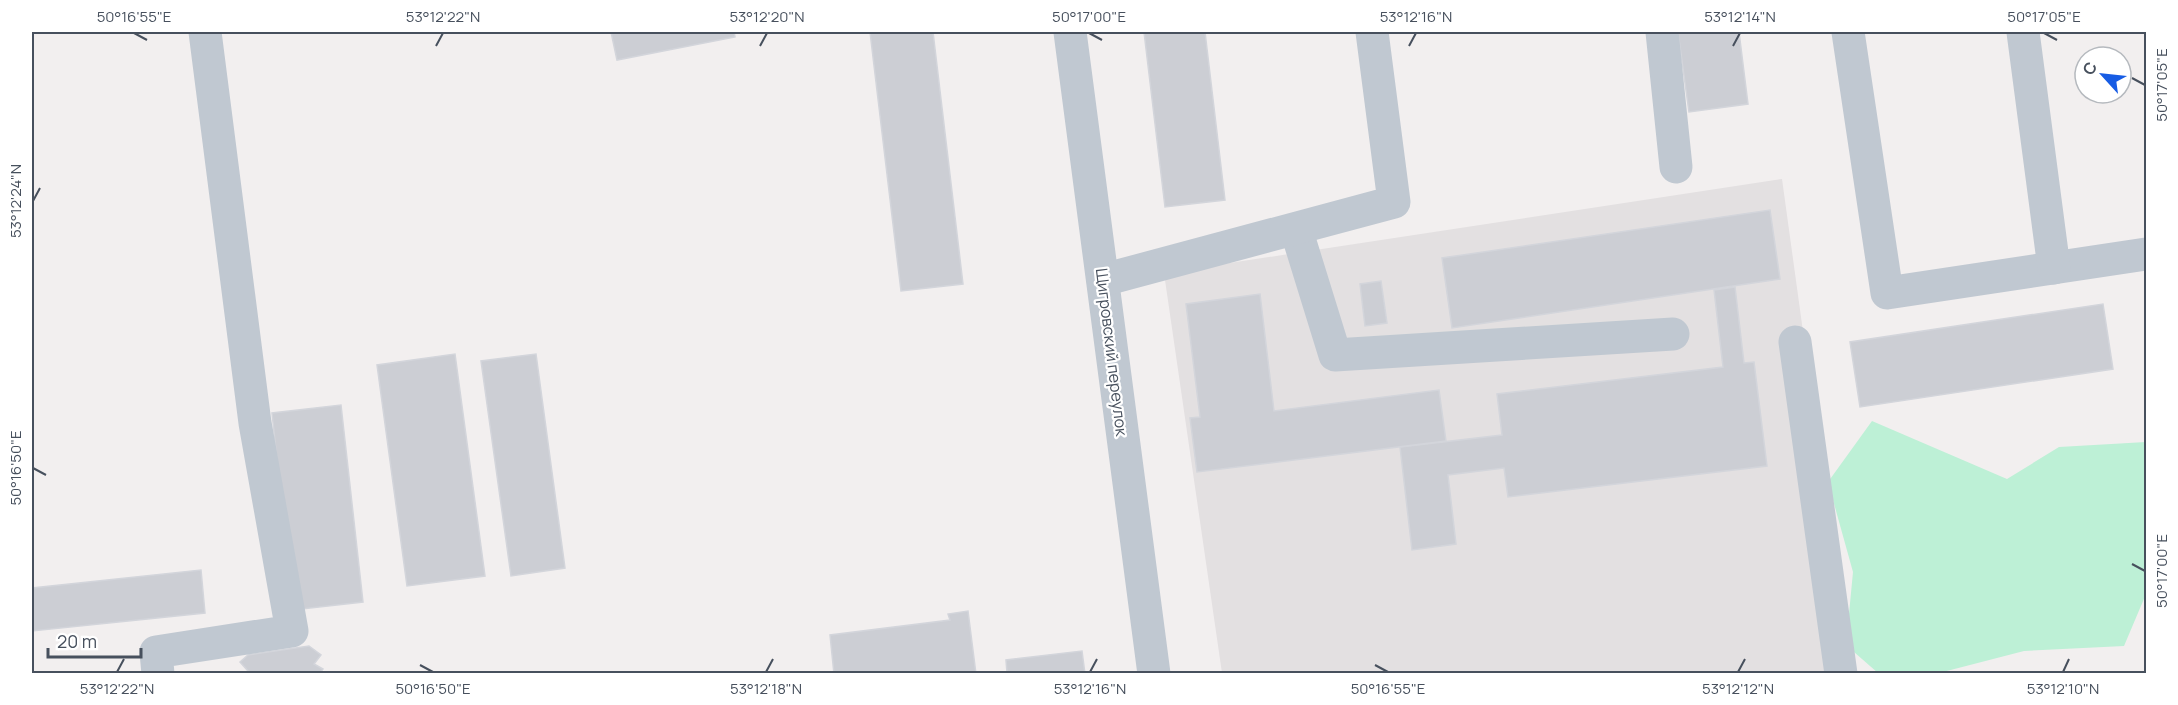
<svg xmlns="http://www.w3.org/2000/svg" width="2178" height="705" viewBox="0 0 2178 705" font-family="Manrope,sans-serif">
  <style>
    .education { fill: #e3e0e1 }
    .green { fill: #bdf0d6 }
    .building { fill: #ccced4; stroke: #d3d5db; stroke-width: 1.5 }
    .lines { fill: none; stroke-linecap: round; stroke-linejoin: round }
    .minor { stroke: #c0c8d1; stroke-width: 33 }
    .ticks { fill: none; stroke: #47505d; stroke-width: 2 }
    .labels { text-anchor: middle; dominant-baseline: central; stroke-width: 4.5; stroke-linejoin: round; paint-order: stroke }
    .street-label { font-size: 16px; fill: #47505d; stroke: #fff }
    .neatline { fill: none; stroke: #47505d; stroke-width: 2 }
    .ticks-label { font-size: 15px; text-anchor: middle; fill: #47505d }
  </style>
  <rect width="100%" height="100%" fill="#f2efef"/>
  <!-- education -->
  <polygon class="education" points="1782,179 1850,673 1222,673 1164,273"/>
  <!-- green -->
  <polygon class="green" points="1872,421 2007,479 2059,447 2146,442 2146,594 2124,646 2024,651 1939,673 1878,673 1846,645 1853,572 1828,482"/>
  <!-- building -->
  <g class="building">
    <polygon points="611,32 734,32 735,37 617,60"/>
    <polygon points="870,32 933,32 963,284 901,291"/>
    <polygon points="1144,32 1205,32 1225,200 1165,207"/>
    <polygon points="1678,32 1739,32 1748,104 1689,112"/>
    <polygon points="1770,210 1780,279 1452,328 1442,258"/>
    <polygon points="1381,281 1387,323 1365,326 1360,284"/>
    <polygon points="1735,287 1744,363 1754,362 1767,466 1508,497 1504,468 1448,475 1456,544 1412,550 1400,447 1502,435 1497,394 1723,367 1714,290"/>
    <polygon points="1260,294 1274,411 1439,390 1446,441 1197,472 1190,418 1200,417 1186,304"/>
    <polygon points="2103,304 2113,369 1860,407 1850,342"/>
    <polygon points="455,354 485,576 407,586 377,365"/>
    <polygon points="536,354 565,568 511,576 481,361"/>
    <polygon points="341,405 363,602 293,610 272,413"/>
    <polygon points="201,570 205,613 32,631 32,588"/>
    <polygon points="968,611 976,674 834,674 830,635 950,620 948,614"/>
    <polygon points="309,646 321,655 314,664 323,669 319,674 245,674 248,671 240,662 248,655"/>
    <polygon points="1082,651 1085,674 1004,674 1007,673 1006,660"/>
  </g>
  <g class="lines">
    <!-- minor -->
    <g class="minor">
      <polyline points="1070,32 1154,674"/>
      <polyline points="1662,32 1676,167"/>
      <polyline points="1848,32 1887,293 2146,254"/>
      <polyline points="2023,32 2054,268"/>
      <polyline points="1296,229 1335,355 1673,334"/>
      <polyline points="1103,280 1394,202 1372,32"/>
      <polyline points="1795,342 1841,674"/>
      <polyline points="158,674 156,652 292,631 255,423 205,32"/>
    </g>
  </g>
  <!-- ticks -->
  <path class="ticks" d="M134,33L147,40M1089,33L1102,40M2044,33L2057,40M436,46L443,33M760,46L767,33M1409,46L1416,33M1733,46L1740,33M2132,78L2145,85M33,201L40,188M33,468L46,475M2132,564L2145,571M420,665L433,672M1375,665L1388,672M117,672L124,659M766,672L773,659M1090,672L1097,659M1738,672L1745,659M2063,672L2069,659"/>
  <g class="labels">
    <!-- street labels -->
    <g class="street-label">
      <text transform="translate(1112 352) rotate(83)">Щигровский переулок</text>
    </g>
  </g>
  <!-- border -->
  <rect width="2178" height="705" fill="none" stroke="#ffffff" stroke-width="66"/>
  <!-- north arrow -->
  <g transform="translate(2103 75) rotate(297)"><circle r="28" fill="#ffffff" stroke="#b5b9be" stroke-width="1.5"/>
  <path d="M0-4.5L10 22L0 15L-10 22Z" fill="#175ce4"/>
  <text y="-9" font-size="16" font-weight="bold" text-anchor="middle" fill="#47505d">С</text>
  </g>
  <!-- scale -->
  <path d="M48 648v9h93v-9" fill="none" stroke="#47505d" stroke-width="3"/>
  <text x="57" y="648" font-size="18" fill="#47505d" stroke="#ffffff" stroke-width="4.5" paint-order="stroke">20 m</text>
  <rect x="33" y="33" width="2112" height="639" class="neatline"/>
  <g class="ticks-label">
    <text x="134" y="22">50°16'55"E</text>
    <text x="443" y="22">53°12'22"N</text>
    <text x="767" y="22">53°12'20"N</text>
    <text x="1089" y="22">50°17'00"E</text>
    <text x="1416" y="22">53°12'16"N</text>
    <text x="1740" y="22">53°12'14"N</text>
    <text x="2044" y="22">50°17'05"E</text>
    <text transform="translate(2162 85) rotate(-90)" y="5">50°17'05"E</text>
    <text transform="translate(16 201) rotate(-90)" y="5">53°12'24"N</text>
    <text transform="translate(16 468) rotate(-90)" y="5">50°16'50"E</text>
    <text transform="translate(2162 571) rotate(-90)" y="5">50°17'00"E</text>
    <text x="117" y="694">53°12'22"N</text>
    <text x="433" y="694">50°16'50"E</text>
    <text x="766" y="694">53°12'18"N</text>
    <text x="1090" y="694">53°12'16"N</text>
    <text x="1388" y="694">50°16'55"E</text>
    <text x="1738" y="694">53°12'12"N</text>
    <text x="2063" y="694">53°12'10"N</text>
  </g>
</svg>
